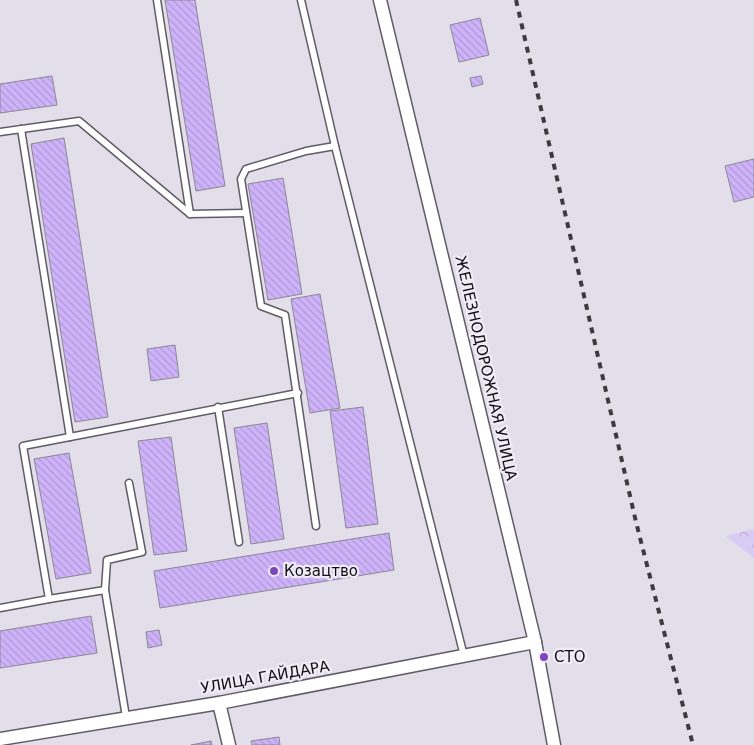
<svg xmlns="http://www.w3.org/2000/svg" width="754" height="745" viewBox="0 0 754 745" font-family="'DejaVu Sans',sans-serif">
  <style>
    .forest { fill: url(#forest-crowns) }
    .building { fill: url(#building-back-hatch); stroke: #8b8892 }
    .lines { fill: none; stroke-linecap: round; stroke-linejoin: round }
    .service-casing { stroke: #5f5c65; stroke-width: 9 }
    .minor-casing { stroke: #5f5c65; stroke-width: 15 }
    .service { stroke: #fff; stroke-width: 6 }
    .minor { stroke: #fff; stroke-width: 12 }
    .rail { stroke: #3c3b40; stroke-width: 4; stroke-dasharray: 6 6; stroke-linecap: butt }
    .poi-dot { fill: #7c46bd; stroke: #f0ecf7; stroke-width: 2 }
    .labels { text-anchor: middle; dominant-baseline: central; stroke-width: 4.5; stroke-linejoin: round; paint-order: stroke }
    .street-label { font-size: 15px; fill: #100f13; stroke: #f0ecf7 }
    .poi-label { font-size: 15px; fill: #100f13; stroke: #f0ecf7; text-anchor: start }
  </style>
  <defs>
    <pattern id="forest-crowns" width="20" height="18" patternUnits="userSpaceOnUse" patternTransform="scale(1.25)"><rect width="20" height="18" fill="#dacbf5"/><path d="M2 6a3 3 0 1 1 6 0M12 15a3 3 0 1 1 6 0" fill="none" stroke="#baadd1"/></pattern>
    <pattern id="building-back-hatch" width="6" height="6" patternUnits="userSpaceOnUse" patternTransform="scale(1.25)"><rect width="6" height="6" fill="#ceb3fa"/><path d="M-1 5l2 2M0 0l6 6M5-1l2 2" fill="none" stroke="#b099d5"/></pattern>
  </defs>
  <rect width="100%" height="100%" fill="#e2dfea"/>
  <!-- forest -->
  <polygon class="forest" points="754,529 754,558 726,536"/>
  <!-- building -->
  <g class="building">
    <polygon points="165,0 195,0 225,186 196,191"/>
    <polygon points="480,18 489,55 459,62 450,25"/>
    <polygon points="52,76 57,105 0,113 0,84"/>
    <polygon points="481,76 483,84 472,87 470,78"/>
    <polygon points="64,138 108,417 75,422 31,144"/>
    <polygon points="754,159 754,197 734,202 725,166"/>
    <polygon points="283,178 302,294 268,300 248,184"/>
    <polygon points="320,294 340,408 310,413 291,299"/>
    <polygon points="175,345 179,377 151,381 147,349"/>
    <polygon points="363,407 378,524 346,528 330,411"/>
    <polygon points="267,423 284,539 251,544 234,428"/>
    <polygon points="171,437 187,551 154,555 138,441"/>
    <polygon points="69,453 91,573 56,579 34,459"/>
    <polygon points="389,533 394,570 160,608 154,571"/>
    <polygon points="91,616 97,653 0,668 0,631"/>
    <polygon points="159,630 162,645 148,648 146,632"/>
    <polygon points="279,737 280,745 252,745 251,741"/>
    <polygon points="211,741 212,745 191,745"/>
  </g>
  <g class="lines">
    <!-- service casing -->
    <g class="service-casing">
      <g id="service">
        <polyline points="157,0 190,214 246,213"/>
        <polyline points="301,0 335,146 464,656"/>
        <polyline points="21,129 70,437"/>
        <polyline points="0,132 79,121 190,214"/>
        <polyline points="218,407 239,542"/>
        <polyline points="316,526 285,315 261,306 241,179 246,169 306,151 335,146"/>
        <polyline points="105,590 107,560 142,552 129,483"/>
        <polyline points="0,608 49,599"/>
        <polyline points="126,717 105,590 49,599 23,446 298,393"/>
      </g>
    </g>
    <!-- minor casing -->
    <g class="minor-casing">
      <g id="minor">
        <polyline points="380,0 535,642 554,745"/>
        <polyline points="219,703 229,745"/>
        <polyline points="0,739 219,703 535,642"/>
      </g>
    </g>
    <!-- service -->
    <use href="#service" class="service"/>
    <!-- minor -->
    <use href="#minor" class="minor"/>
    <!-- rail -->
    <polyline class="rail" points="516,0 636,522 693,745"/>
  </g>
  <!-- markers -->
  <g class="poi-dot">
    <circle cx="274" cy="571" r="5"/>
    <circle cx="544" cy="657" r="5"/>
  </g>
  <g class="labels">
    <!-- street labels -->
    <g class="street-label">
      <text transform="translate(486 368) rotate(77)">ЖЕЛЕЗНОДОРОЖНАЯ УЛИЦА</text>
      <text transform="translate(265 677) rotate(-10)">УЛИЦА ГАЙДАРА</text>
    </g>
    <!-- poi labels -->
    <g class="poi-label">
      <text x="284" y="571">Козацтво</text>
      <text x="554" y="657">СТО</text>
    </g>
  </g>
</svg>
